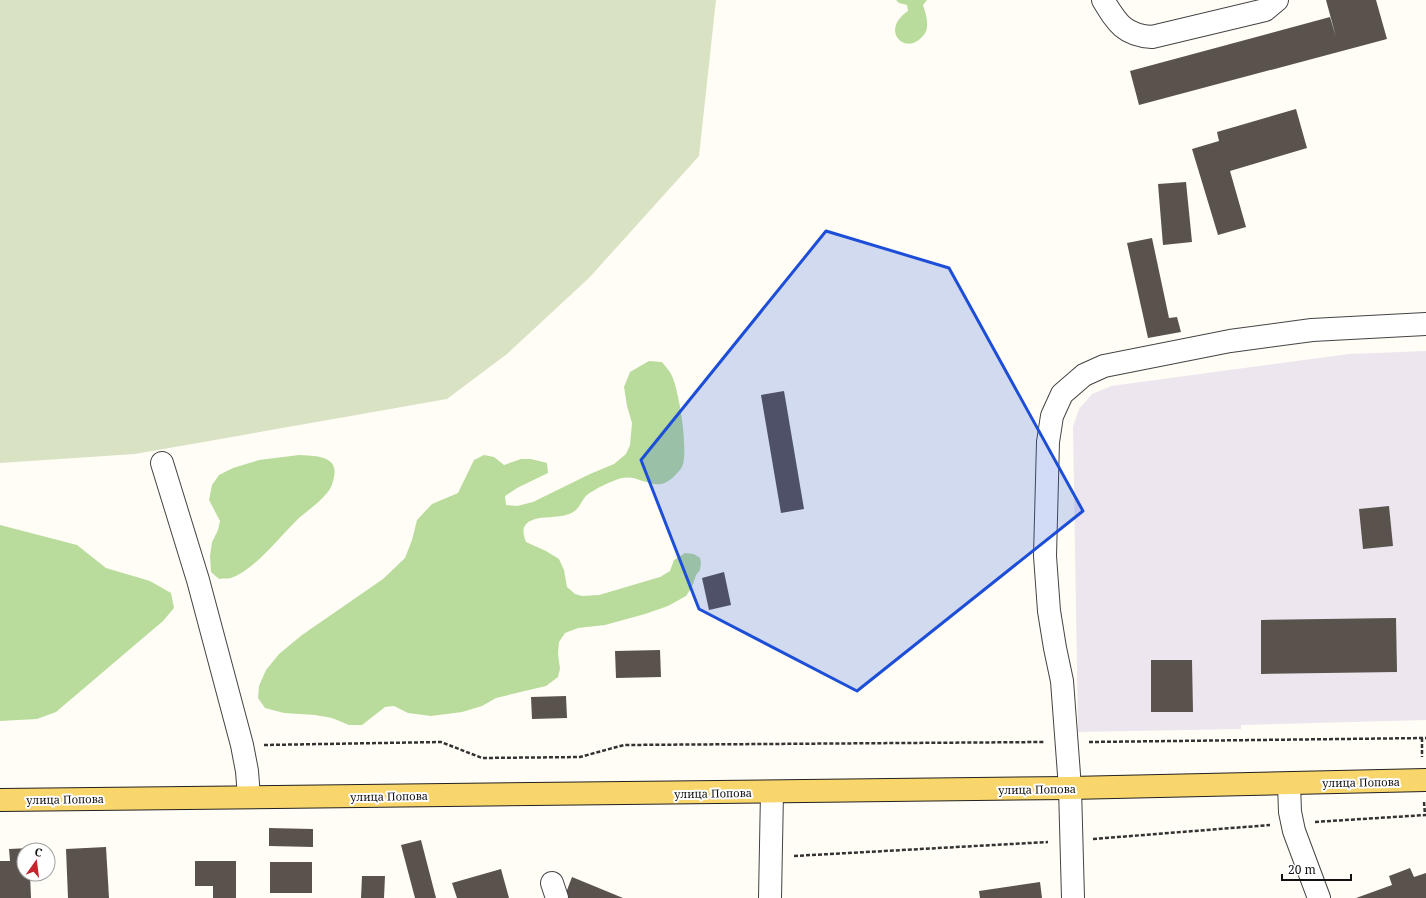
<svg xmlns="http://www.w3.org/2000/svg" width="1426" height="898" viewBox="0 0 1426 898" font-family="'Noto Serif',serif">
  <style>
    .industrial { fill: #eee6ef }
    .forest { fill: #b9dc9c }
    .cemetery { fill: #d9e3c4 }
    .building { fill: #5a524d }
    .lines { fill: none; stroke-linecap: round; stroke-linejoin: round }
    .minor-casing { stroke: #444; stroke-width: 24 }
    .major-casing { stroke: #222; stroke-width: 24 }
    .path { stroke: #333; stroke-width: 2.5; stroke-dasharray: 4 2; stroke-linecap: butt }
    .minor { stroke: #fff; stroke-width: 22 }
    .major { stroke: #f9d66b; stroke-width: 22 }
    .marked { fill: #1d4ed8; fill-opacity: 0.2; stroke: #1d4ed8; stroke-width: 3; stroke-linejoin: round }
    .labels { text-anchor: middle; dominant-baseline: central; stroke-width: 4; stroke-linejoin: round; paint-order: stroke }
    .street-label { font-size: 11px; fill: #111; stroke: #fff }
  </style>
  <rect width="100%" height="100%" fill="#fffdf5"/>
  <!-- industrial -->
  <polygon class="industrial" points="1426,351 1426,720 1241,725 1241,729 1078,732 1073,427 1079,409 1092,394 1111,386 1349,354"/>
  <!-- forest -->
  <g class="forest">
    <path d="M896,0H927L923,5C925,11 928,20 927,26C927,32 924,35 920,39C904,54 880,30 908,11L907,5L899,3Z"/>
    <path d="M649,361L662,362C665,366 669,370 671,374C679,388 689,453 682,467C678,473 669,483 661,484C648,486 636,475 623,478C615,479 590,491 585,497C579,505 579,510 569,514C557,519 542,515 530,521C521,526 523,534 526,542L546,551L559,559L564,570L567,587L575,594L582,596L599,595L660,577L670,571L674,560L685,553L694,554L700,558L701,563L700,570L696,575L692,587L686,596L668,606L645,614L605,625L578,628L565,633L559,642L558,654L560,669L558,677L546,686L496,698L482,706L462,712L431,716L408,713L394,706L385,707L362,725H349L332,718L315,715L284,713L265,708L258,698L259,686L266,670L279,654L302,635L383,579L405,558L412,540L417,520L432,504L458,493L474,460L484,455L494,457L504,465L521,459H531L547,463L548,473L517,488L505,496L506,505L517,506L533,502L590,474L614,464L626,454L630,445L632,423L627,406L624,387L630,372Z"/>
    <path d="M299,455C314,456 339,455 334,477C333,482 331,489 327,493C318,504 305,512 295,522C278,539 255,569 231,578C228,579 223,578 219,579L211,572L210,556L212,542L218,530L220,521L209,500L212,485L219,475L233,468L259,460Z"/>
    <polygon points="0,525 77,545 106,568 150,581 171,593 174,608 163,621 56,712 37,719 0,721"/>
  </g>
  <!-- cemetery -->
  <polygon class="cemetery" points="0,0 716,0 699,156 589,278 507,354 447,399 135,454 0,463"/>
  <!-- building -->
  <g class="building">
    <polygon points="1326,0 1376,0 1387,39 1139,105 1130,71 1330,17 1336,37"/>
    <polygon points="1296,109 1307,148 1230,171 1246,227 1218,235 1192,149 1219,141 1217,132"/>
    <polygon points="1186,182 1192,242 1163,245 1158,184"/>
    <polygon points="1152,238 1169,318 1177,317 1181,332 1148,338 1127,243"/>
    <polygon points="784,391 804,509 781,513 761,395"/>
    <polygon points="1389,506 1393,546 1363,549 1359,509"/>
    <polygon points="724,572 731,605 709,610 702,578"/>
    <polygon points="1396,618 1397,672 1261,674 1261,620"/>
    <polygon points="660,650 661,677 616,678 615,651"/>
    <polygon points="1151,660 1192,660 1193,712 1151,712"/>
    <polygon points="566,696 567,718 532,719 531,697"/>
    <polygon points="269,828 313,829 313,847 269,846"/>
    <polygon points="421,840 436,898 415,898 401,845"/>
    <polygon points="106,847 109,898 68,898 66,849"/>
    <polygon points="29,848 29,850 24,850 24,874 30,874 31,898 0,898 0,861 10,861 9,849"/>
    <polygon points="195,861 236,861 236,898 213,898 213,886 195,886"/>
    <rect x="270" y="862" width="42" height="31"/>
    <polygon points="1410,868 1414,877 1426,873 1426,898 1356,898 1392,885 1389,876"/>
    <polygon points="501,869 509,898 457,898 452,883"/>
    <polygon points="362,876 385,876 384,898 361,898"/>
    <polygon points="572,877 623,898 564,898"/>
    <polygon points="1040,882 1042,898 980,898 979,891"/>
  </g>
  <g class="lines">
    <!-- minor casing -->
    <g class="minor-casing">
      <g id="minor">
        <path d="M1103,0C1117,23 1124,35 1152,37L1265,10L1277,0"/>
        <polyline points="162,463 198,580 242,745 247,771 249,797"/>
        <polyline points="1289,784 1290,812 1294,831 1319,898"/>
        <polyline points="552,883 557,898"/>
        <polyline points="770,898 772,792"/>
        <polyline points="1073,898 1070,788 1062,681 1055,648 1049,611 1045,556 1048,442 1052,416 1062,394 1084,375 1104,366 1230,341 1312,330 1426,324"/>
      </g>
    </g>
    <!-- major casing -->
    <g class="major-casing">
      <polyline id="major" points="0,800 1070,788 1426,780"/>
    </g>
    <!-- path -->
    <g class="path">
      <polyline points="1422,738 1422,757"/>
      <polyline points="1089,742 1426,738"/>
      <polyline points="264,745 441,742 482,758 580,757 624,745 1044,742"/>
      <polyline points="1424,802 1425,815"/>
      <polyline points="1315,822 1426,815"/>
      <polyline points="1093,839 1270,825"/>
      <polyline points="794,856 1048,842"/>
    </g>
    <!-- minor -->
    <use href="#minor" class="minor"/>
    <!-- major -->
    <use href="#major" class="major"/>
  </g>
  <!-- marked area -->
  <path class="marked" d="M826,231L949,268L1083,511L857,691L699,609L641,460Z"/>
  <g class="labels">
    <!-- street labels -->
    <g class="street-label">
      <text transform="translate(1361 782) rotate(-1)">улица Попова</text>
      <text transform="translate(1037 789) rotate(-1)">улица Попова</text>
      <text transform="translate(713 793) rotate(-1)">улица Попова</text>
      <text transform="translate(389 796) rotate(-1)">улица Попова</text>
      <text transform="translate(65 799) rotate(-1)">улица Попова</text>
    </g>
  </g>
  <!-- north arrow -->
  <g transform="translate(36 862) rotate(14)"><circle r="19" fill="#ffffff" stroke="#a0a0a0"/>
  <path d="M0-3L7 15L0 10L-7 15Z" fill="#c4262e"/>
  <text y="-6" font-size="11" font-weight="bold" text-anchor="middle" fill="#111111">С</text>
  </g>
  <!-- scale -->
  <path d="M1282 874v6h69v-6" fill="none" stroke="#111111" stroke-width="2"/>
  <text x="1288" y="874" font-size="12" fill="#111111" stroke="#ffffff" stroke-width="3" paint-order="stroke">20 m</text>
</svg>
